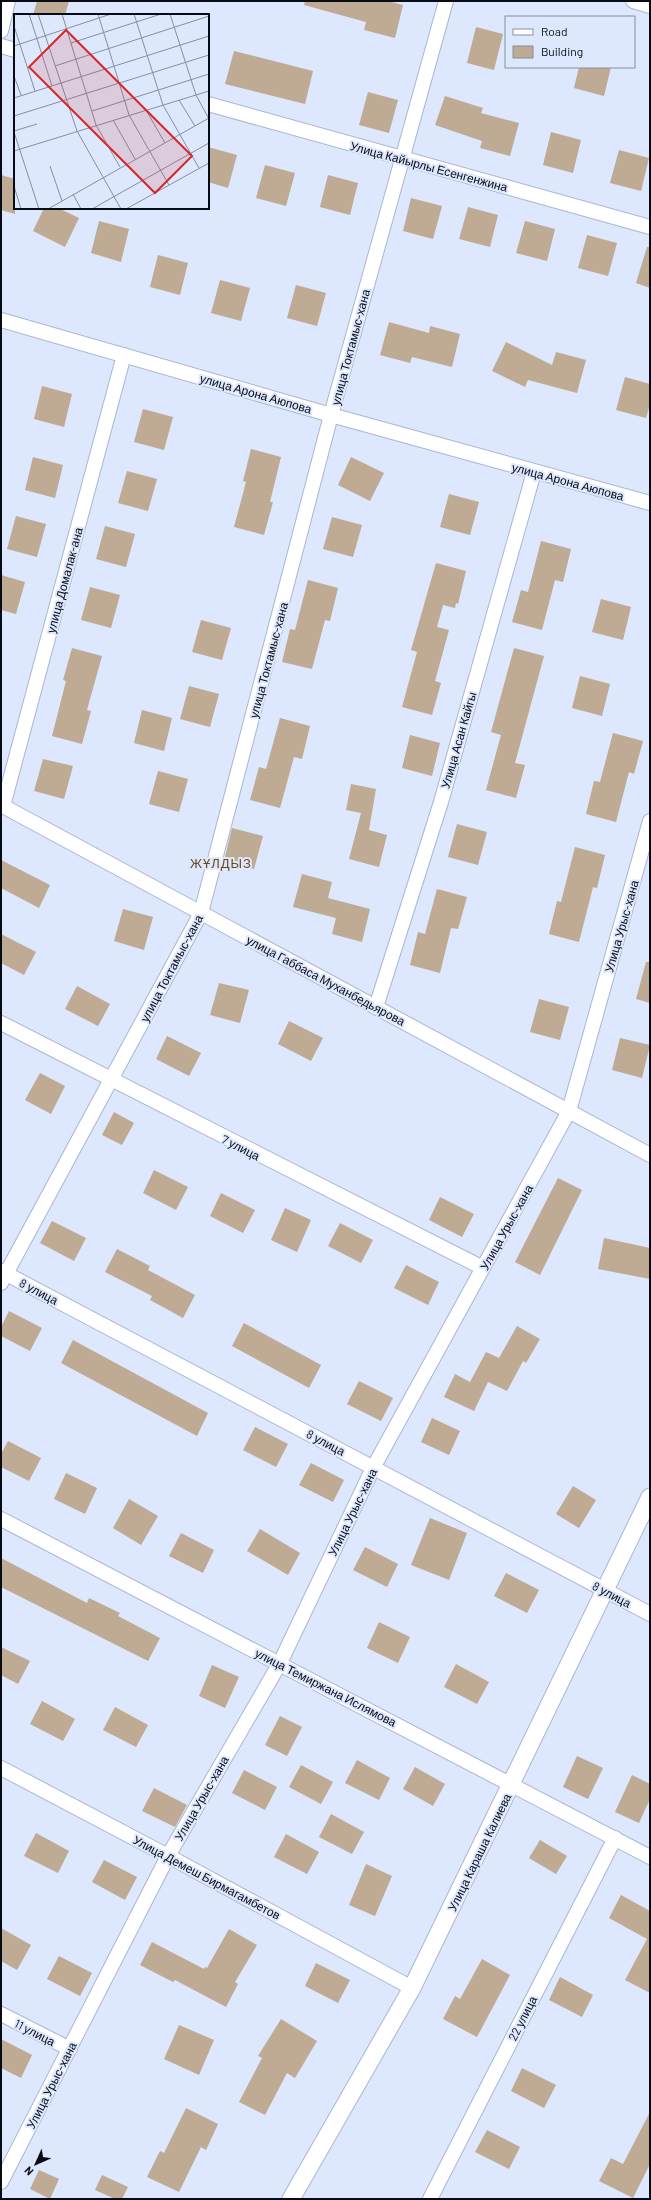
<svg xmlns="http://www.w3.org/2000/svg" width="651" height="2200" viewBox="0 0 651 2200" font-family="Barlow,sans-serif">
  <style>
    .building { fill: #bfaa93 }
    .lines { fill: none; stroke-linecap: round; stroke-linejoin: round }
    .minor-casing { stroke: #aab6d0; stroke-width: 16 }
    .tertiary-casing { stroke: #aab6d0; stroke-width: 19 }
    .minor { stroke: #fff; stroke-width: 14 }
    .tertiary { stroke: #fff; stroke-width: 17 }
    .labels { text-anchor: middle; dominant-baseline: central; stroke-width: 4; stroke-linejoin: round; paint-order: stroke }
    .street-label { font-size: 12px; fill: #070b14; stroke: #dde7fd }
    .neighbourhood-label { font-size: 13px; letter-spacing: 1px; fill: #6f4b1a; stroke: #dde7fd }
    .inset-road { fill: none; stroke: #878fa0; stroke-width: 1 }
    .view { fill: #d62828; fill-opacity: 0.15; stroke: #d62828; stroke-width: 2 }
    .inset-edge { fill: none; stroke: #070b14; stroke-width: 2 }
  </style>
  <rect width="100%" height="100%" fill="#dde7fd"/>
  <!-- building -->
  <g class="building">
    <polygon points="37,1 69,1 65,15 33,15"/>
    <polygon points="305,1 388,1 403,5 395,38 364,30 366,22 304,5"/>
    <polygon points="476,27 503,34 494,70 467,63"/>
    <polygon points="234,51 313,71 305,104 225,84"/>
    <polygon points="579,67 611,67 604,96 574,88"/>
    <polygon points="368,92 398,100 389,133 359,125"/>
    <polygon points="445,96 483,108 481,113 519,123 510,156 480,148 482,141 435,125"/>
    <polygon points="551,132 581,140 573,173 543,165"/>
    <polygon points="208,147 237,155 228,188 208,182"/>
    <polygon points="619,150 649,158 641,191 610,183"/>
    <polygon points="265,165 295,173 286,206 256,198"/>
    <polygon points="1,175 15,179 15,214 1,210"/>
    <polygon points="328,175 358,183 350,215 320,207"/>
    <polygon points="411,198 442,206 433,239 403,231"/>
    <polygon points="468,207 498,215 490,247 459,239"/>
    <polygon points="44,208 58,208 79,218 65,247 33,231"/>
    <polygon points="99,221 129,229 121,262 91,253"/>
    <polygon points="525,221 555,229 547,261 516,253"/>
    <polygon points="587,235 617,243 608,276 578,268"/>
    <polygon points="647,247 650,247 650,288 636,283"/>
    <polygon points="158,255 188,263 180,295 150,287"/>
    <polygon points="220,280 250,288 241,321 211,313"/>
    <polygon points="296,285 326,293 317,326 287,318"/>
    <polygon points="389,322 429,333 430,326 460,334 452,367 412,357 410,363 380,355"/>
    <polygon points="506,342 552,365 556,352 586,360 577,393 528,380 525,387 492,371"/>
    <polygon points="625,377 650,384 650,404 646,418 616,410"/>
    <polygon points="42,386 72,394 64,427 34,419"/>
    <polygon points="143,409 173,417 164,450 134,442"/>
    <polygon points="251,449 281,457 270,502 273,502 264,535 234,527 246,482 243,481"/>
    <polygon points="33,457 63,465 55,498 25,490"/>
    <polygon points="351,457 384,473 370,501 338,485"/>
    <polygon points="127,471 157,479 148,511 118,503"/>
    <polygon points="449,494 479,502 470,535 440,527"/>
    <polygon points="16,516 46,524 37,557 7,549"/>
    <polygon points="332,517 362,525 353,557 323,549"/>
    <polygon points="105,526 135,534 126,567 96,559"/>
    <polygon points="541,541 571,549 563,582 555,580 542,630 512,622 521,590 528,592"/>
    <polygon points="436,563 466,571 458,604 456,603 455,608 443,605 437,627 449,630 435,681 441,683 432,715 402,707 417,652 411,650"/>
    <polygon points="1,575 25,582 16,614 1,610"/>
    <polygon points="308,580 338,588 330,621 325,620 312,669 282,662 290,629 295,630"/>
    <polygon points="90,587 120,595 111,628 81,620"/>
    <polygon points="601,599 631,607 623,640 592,632"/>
    <polygon points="201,620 231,628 222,660 192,652"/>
    <polygon points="72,648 102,656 87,710 91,711 82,744 52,736 66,681 63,680"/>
    <polygon points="514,648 544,656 515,763 525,765 516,798 486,790 501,735 491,732"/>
    <polygon points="580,676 610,684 602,716 572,708"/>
    <polygon points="189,686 219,694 210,727 180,719"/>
    <polygon points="142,710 172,718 164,751 134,743"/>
    <polygon points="280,718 310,726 302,759 294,757 280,808 250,800 259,767 266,769"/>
    <polygon points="613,733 643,741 634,774 629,772 616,822 586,814 594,781 600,782"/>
    <polygon points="410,735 440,743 432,776 402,768"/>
    <polygon points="43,759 73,766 64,799 34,791"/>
    <polygon points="158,771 188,779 179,812 149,804"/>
    <polygon points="351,784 376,789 369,830 387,835 379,867 349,859 361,813 346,810"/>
    <polygon points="457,824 487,832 478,865 448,857"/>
    <polygon points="232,828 263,836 254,869 224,861"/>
    <polygon points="575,847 605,855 597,888 593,887 579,942 549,934 557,901 561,902"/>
    <polygon points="1,860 50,885 39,908 1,888"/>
    <polygon points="302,874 332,882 328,898 370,909 362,942 332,934 336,918 293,907"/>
    <polygon points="437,889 467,897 458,929 451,928 440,973 410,965 418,932 425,934"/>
    <polygon points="123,909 153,917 144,950 114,941"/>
    <polygon points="1,934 36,952 24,975 1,963"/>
    <polygon points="646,962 650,962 650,1003 636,999"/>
    <polygon points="219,983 249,990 240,1023 210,1015"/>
    <polygon points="77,986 110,1004 98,1026 65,1009"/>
    <polygon points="539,999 569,1007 560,1040 530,1032"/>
    <polygon points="289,1021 323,1038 311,1061 278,1044"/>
    <polygon points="167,1036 201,1053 189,1076 156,1059"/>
    <polygon points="620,1038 650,1045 642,1078 612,1070"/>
    <polygon points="40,1073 65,1086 51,1114 25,1100"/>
    <polygon points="114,1112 134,1123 122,1145 102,1135"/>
    <polygon points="154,1170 188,1187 176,1210 143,1193"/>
    <polygon points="558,1178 582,1190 540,1275 515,1262"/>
    <polygon points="221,1193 255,1210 243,1233 210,1216"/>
    <polygon points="440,1197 474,1214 462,1237 429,1220"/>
    <polygon points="285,1208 311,1220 297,1252 271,1240"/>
    <polygon points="52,1221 86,1238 74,1261 40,1243"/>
    <polygon points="340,1223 373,1240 361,1263 328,1246"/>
    <polygon points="604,1238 650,1248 650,1279 598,1269"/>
    <polygon points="117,1249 150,1266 148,1270 195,1295 183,1318 150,1300 152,1296 105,1272"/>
    <polygon points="406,1265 439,1282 428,1305 394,1288"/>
    <polygon points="9,1311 42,1328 30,1351 1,1336 1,1327"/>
    <polygon points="244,1323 321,1365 309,1388 232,1346"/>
    <polygon points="517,1326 540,1339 526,1363 523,1361 507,1391 488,1382 474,1411 444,1397 455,1374 470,1382 486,1352 499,1358"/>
    <polygon points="73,1340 208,1413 197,1436 61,1363"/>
    <polygon points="359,1381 393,1398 381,1421 347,1404"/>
    <polygon points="432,1418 460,1431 449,1455 421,1442"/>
    <polygon points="255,1427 288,1444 276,1467 243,1450"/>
    <polygon points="8,1441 41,1458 29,1481 1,1467 1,1454"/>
    <polygon points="311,1463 344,1480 333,1502 299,1485"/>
    <polygon points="66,1473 97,1488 85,1514 54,1499"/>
    <polygon points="573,1486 596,1500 579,1528 556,1514"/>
    <polygon points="129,1499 158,1516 141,1545 113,1528"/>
    <polygon points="430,1518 467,1533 449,1580 411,1565"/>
    <polygon points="260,1529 300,1553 288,1575 247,1551"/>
    <polygon points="181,1533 214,1550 203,1573 169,1556"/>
    <polygon points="365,1547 398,1564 387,1587 353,1570"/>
    <polygon points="1,1558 87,1603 89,1598 120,1613 118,1616 160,1638 148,1661 1,1587"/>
    <polygon points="506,1573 539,1590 527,1613 494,1596"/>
    <polygon points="379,1622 410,1637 398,1663 367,1648"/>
    <polygon points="1,1647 30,1661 18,1684 1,1675"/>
    <polygon points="456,1664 489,1682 477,1704 444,1687"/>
    <polygon points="212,1665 239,1677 225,1708 199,1696"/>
    <polygon points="42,1701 75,1719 63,1741 30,1724"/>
    <polygon points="115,1707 148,1725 136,1747 103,1730"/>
    <polygon points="280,1716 302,1727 287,1756 265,1745"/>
    <polygon points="577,1756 603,1768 588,1799 563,1787"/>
    <polygon points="357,1760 390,1778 379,1800 345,1783"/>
    <polygon points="301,1765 333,1782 321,1804 289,1787"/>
    <polygon points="415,1767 445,1784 433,1806 403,1789"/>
    <polygon points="244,1770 277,1787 265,1810 232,1793"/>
    <polygon points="632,1775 650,1784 650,1799 639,1823 615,1812"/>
    <polygon points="154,1788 187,1805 175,1827 142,1811"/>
    <polygon points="331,1814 364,1832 352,1854 319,1837"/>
    <polygon points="36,1833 69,1851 58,1873 24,1856"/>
    <polygon points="286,1834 319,1852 307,1874 274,1857"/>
    <polygon points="540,1840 567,1856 556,1874 529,1858"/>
    <polygon points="104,1860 137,1877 125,1900 92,1882"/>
    <polygon points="366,1864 392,1876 375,1916 349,1905"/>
    <polygon points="621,1895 650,1911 650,1993 625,1980 647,1939 609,1918"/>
    <polygon points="1,1928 31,1945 17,1970 1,1961"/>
    <polygon points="229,1929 257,1945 235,1982 238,1984 226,2007 175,1980 173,1982 140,1965 152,1942 204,1969 205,1967 207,1968"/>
    <polygon points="59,1956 92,1973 80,1996 47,1979"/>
    <polygon points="482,1959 510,1975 477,2037 443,2019 455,1996 460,1999"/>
    <polygon points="316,1963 350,1980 338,2003 305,1986"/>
    <polygon points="560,1977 593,1995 582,2017 549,2000"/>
    <polygon points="281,2019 317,2041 295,2078 287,2073 265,2115 239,2102 262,2058 258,2056"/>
    <polygon points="179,2025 214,2040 199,2075 164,2059"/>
    <polygon points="1,2039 32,2055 21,2078 1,2068"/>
    <polygon points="522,2068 556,2085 544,2108 511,2091"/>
    <polygon points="186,2108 218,2124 206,2150 201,2147 179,2192 147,2177 160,2151 164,2153"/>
    <polygon points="650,2112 650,2164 633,2198 599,2181 611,2158 623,2164"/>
    <polygon points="487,2130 520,2147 509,2169 475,2152"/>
    <polygon points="39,2170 59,2179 50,2199 30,2189"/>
    <polygon points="102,2175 128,2187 122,2199 115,2199 95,2190"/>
  </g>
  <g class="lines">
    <!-- minor casing -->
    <g class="minor-casing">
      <g id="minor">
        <polyline points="633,1 650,6"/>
        <polyline points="1,31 8,1"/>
        <polyline points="1,46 15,50"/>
        <polyline points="208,104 650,227"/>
        <polyline points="1,320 331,415 650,503"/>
        <polyline points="1,805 650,1155"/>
        <polyline points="3,806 124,355"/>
        <polyline points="376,1007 441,802 534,472"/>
        <polyline points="1,1023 483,1268"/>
        <polyline points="1,1271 650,1614"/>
        <polyline points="1,1283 201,913 331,415 446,1"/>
        <polyline points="1,1519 650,1857"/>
        <polyline points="1,1768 168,1856 412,1988"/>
        <polyline points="1,2014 70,2049"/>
        <polyline points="1,2182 168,1856 280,1663 373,1468 569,1111 650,821"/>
        <polyline points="430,2199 615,1838"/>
      </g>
    </g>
    <!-- tertiary casing -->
    <g class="tertiary-casing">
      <polyline id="tertiary" points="291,2199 412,1988 650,1497"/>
    </g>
    <!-- minor -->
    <use href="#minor" class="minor"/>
    <!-- tertiary -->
    <use href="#tertiary" class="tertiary"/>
  </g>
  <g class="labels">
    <!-- street labels -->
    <g class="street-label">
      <text transform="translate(429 166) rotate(15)">Улица Кайырлы Есенгенжина</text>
      <text transform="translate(350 347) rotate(-75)">улица Токтамыс-хана</text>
      <text transform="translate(256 393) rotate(16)">улица Арона Аюпова</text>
      <text transform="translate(568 481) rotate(15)">улица Арона Аюпова</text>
      <text transform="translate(64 580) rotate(-75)">улица Домалак-ана</text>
      <text transform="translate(268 660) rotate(-75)">улица Токтамыс-хана</text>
      <text transform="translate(458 740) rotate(-74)">Улица Асан Кайгы</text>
      <text transform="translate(621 926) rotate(-74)">Улица Урыс-хана</text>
      <text transform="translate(171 968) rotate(-62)">улица Токтамыс-хана</text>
      <text transform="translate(326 980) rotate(28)">улица Габбаса Муханбедьярова</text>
      <text transform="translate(241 1147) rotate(27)">7 улица</text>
      <text transform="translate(506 1227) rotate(-61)">Улица Урыс-хана</text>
      <text transform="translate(39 1291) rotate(28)">8 улица</text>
      <text transform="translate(326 1442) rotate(28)">8 улица</text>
      <text transform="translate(352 1512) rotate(-64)">Улица Урыс-хана</text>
      <text transform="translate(612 1594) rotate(28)">8 улица</text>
      <text transform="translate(326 1687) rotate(27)">улица Темиржана Ислямова</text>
      <text transform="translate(201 1798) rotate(-60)">Улица Урыс-хана</text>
      <text transform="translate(479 1852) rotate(-64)">Улица Караша Калиева</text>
      <text transform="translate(207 1877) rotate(28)">Улица Демеш Бирмагамбетов</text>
      <text transform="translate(522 2018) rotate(-63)">22 улица</text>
      <text transform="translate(35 2032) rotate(27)">11 улица</text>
      <text transform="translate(51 2085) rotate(-63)">Улица Урыс-хана</text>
    </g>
    <!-- neighbourhood labels -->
    <g class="neighbourhood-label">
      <text x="221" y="863">ЖҰЛДЫЗ</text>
    </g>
  </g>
  <!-- overview -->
  <g transform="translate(14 14)">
    <rect width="195" height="195" fill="#dde7fd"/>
    <path class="inset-road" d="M15,0L38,72M24,0L63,117L107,195M48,0L82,111L106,153M84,0L115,101L155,171M120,0L149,91L185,154M156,0L182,81L195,105M0,12L21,77M57,29L147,0M0,32L97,0M41,52L195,2M0,62L7,81M0,84L195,22M165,86L181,112M132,96L151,129M78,97L195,60M0,102L195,41M99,106L121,145M0,117L23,110M0,118L25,195M0,137L195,77M36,152L48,187M0,172L7,195M59,180L67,195M34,195L195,104M78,195L195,129M112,195L195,149"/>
    <path class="view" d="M52,16L178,142L141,179L15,53Z"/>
    <rect width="195" height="195" class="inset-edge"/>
  </g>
  <!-- border -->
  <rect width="651" height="2200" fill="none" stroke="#070b14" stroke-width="4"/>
  <!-- legend -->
  <rect x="505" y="16" width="130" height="52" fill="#dde7fd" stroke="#878fa0"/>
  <rect x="513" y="29" width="20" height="6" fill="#ffffff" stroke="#878fa0"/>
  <text x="541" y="36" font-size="12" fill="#070b14">Road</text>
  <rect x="513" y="46" width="20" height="12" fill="#bfaa93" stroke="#878fa0"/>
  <text x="541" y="56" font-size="12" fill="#070b14">Building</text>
  <!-- north arrow -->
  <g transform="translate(36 2164) rotate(225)" stroke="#dde7fd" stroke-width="3" paint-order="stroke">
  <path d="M0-3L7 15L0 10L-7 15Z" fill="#070b14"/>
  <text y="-6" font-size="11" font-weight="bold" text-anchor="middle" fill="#070b14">N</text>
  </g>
</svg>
